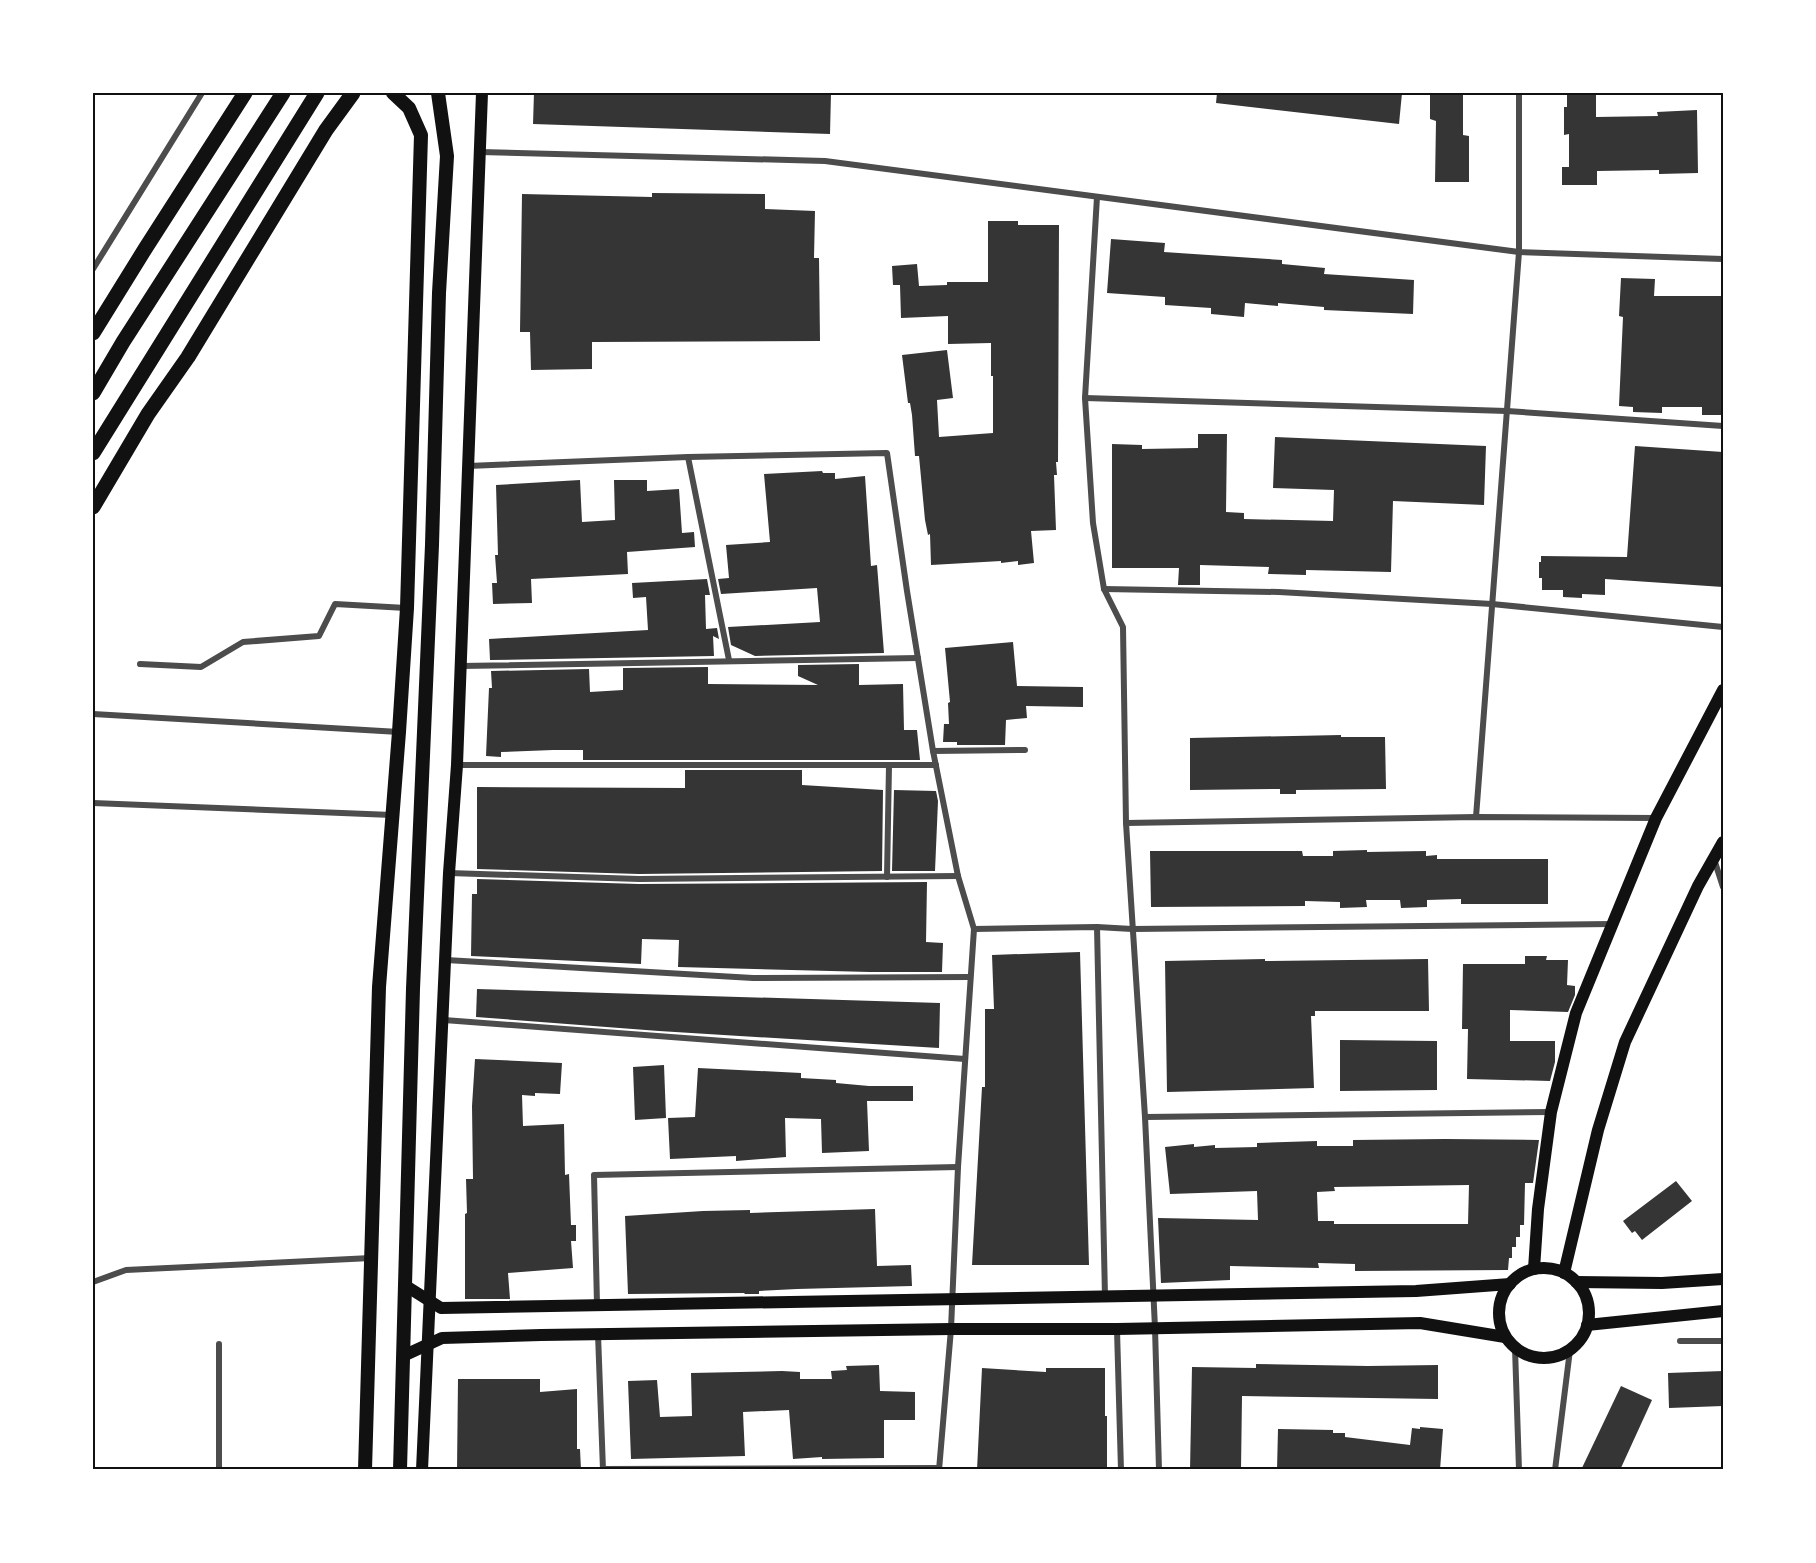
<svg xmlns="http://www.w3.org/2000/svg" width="1816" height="1563" viewBox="0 0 1816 1563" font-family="'DejaVu Sans',sans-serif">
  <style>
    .building { fill: #353535; fill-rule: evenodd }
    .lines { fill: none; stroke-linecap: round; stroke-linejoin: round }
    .minor { stroke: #4c4c4c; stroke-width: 6 }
    .secondary { stroke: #111; stroke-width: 12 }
    .primary { stroke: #111; stroke-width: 14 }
    .trunk { stroke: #111; stroke-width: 15 }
    .neatline { fill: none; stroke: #111; stroke-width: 2 }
  </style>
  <rect width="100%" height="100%" fill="#fff"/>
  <!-- building -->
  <g class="building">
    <polygon points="534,93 831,93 830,134 533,124"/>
    <polygon points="1217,93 1402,93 1399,124 1216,103"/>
    <polygon points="1430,93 1463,93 1463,135 1469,136 1469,182 1435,182 1436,121 1430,119"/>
    <polygon points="1567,93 1596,93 1596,117 1658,116 1657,112 1697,110 1698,173 1659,174 1659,170 1597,171 1597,185 1562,185 1562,167 1569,167 1569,134 1564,135 1564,107 1567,107"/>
    <polygon points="652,193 765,194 765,209 815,211 814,258 819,258 820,341 592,342 592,369 531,370 530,332 520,332 522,194 652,197"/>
    <polygon points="988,221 1018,221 1018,225 1059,225 1058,462 1056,462 1057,475 1054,475 1056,530 1031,531 1034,563 1018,565 1018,561 1001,563 1001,561 931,565 930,534 928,535 925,520 919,456 915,456 912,415 910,403 908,403 902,355 947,350 953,398 937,400 939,437 993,433 993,376 991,376 991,343 948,344 948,316 901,318 900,285 893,285 892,266 917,264 919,286 947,285 947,282 988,282"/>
    <polygon points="1111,239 1165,243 1164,252 1282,260 1282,264 1325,268 1324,274 1414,280 1413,314 1324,310 1324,307 1278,303 1278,306 1245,303 1244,317 1211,314 1211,308 1165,305 1165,297 1107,293"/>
    <polygon points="1621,278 1655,279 1654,296 1723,296 1723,415 1702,415 1702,407 1662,407 1662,413 1633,412 1633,407 1619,406 1623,317 1619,316"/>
    <polygon points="1198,434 1227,434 1226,512 1244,513 1244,519 1333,521 1334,490 1273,488 1275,437 1486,446 1484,505 1393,501 1391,572 1306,570 1306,575 1268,574 1269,567 1200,565 1200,585 1178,585 1179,568 1112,568 1112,444 1142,445 1142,449 1198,448"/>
    <polygon points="1635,446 1723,452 1723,587 1605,579 1605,595 1582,594 1582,598 1563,597 1563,590 1542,590 1542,578 1539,578 1539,562 1541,562 1541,556 1627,557"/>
    <polygon points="822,471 823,473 835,473 835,479 865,476 871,566 877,565 884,653 755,656 731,645 728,627 820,622 817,588 721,594 718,579 729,578 726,545 770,542 764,474"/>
    <polygon points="580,480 582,522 615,520 614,480 647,480 647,491 679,489 682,533 694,532 695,547 627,552 628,574 531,579 532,603 493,604 492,583 497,583 495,555 498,555 496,485"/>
    <polygon points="707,579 710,595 705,595 706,629 717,628 719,639 713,636 714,656 490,660 489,639 648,630 646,597 633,598 632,583"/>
    <polygon points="1013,642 1017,686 1083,687 1083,707 1026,706 1027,718 1006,720 1005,745 957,745 957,742 943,742 944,724 949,724 948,703 950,702 945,648"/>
    <polygon points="859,664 859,685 903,684 904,730 917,730 920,760 583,760 583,750 553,750 501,752 501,757 486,756 489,688 492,688 491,671 589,669 590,692 623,690 623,668 708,667 708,684 818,685 798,676 798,665"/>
    <polygon points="1341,735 1341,737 1385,737 1386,789 1296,790 1296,794 1280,794 1280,789 1190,790 1190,738"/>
    <polygon points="685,770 802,770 802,785 883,790 882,871 639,874 477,869 477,787 685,788"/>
    <polygon points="894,790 936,791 938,801 935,871 892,871"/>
    <polygon points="1367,850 1367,852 1426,851 1426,856 1437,855 1437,859 1548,859 1548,904 1461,904 1461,899 1427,900 1427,907 1401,908 1400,900 1366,900 1367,907 1340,908 1340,902 1305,901 1305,906 1151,907 1150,851 1302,851 1303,856 1333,856 1333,851"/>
    <polygon points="477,879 639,884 927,882 926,942 943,943 942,972 870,972 678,967 679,940 642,939 641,964 471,956 472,894 477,894"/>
    <polygon points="1080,952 1089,1265 972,1265 982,1087 985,1087 985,1009 994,1009 992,955"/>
    <polygon points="1525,956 1547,956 1546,960 1568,960 1567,985 1575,986 1575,995 1568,1012 1510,1010 1510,1041 1555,1041 1555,1062 1550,1081 1467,1079 1468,1029 1462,1029 1463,964 1525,964"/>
    <polygon points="1265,959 1265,961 1428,959 1429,1011 1315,1011 1315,1016 1311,1016 1314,1088 1167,1092 1165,961"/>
    <polygon points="477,989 940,1003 939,1048 659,1031 476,1017"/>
    <polygon points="1340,1040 1437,1041 1437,1090 1340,1091"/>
    <polygon points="475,1059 562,1063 560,1094 535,1093 535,1096 522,1095 523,1126 564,1124 565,1175 569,1174 571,1225 576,1225 576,1241 571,1241 573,1268 508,1273 510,1299 465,1299 465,1214 467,1213 466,1179 473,1179 472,1106"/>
    <polygon points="664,1065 666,1118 635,1120 633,1067"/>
    <polygon points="698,1068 801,1073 801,1078 836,1080 836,1083 869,1086 913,1086 913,1101 867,1101 869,1151 822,1153 821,1119 785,1118 786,1157 736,1161 736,1156 670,1159 668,1118 695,1117"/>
    <path d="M1445,1139L1539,1140L1533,1183H1525L1524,1225H1520V1237H1516V1247H1512V1258H1509L1508,1270L1355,1271V1264L1318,1263L1319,1268L1230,1266V1280L1161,1283L1158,1218L1258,1220L1257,1191L1170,1194L1165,1147L1194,1144V1147L1215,1145V1148L1257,1147V1143L1317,1141V1146H1353V1140ZM1469,1185L1468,1224H1334V1221H1318L1317,1192L1335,1191L1334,1187Z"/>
    <polygon points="1676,1181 1692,1201 1642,1240 1635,1231 1632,1233 1623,1221"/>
    <polygon points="875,1209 877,1266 911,1265 912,1286 797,1289 759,1291 759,1294 745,1294 744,1293 628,1294 625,1216 703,1211 750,1210 750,1213"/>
    <polygon points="1256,1364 1368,1366 1438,1365 1438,1399 1242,1396 1241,1470 1190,1470 1192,1367 1256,1368"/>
    <polygon points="879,1365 880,1391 915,1392 915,1420 884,1420 884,1458 822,1459 822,1457 793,1459 789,1410 743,1412 745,1456 631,1459 628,1381 657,1380 660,1417 692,1416 691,1373 782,1371 800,1372 800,1379 832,1379 831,1371 847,1370 846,1366"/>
    <polygon points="982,1368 1046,1372 1046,1368 1105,1368 1105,1416 1107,1416 1107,1470 977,1470"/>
    <polygon points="1723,1371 1723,1406 1669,1408 1668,1373"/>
    <polygon points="458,1379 540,1379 540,1392 577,1389 577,1449 580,1449 581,1470 457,1470"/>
    <polygon points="1621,1386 1652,1400 1620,1470 1581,1470"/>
    <polygon points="1420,1427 1443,1429 1440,1470 1277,1470 1278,1429 1333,1430 1333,1433 1345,1433 1345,1437 1410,1445 1412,1428 1420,1429"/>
  </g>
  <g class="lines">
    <!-- minor -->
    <g class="minor">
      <polyline points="480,152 825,161 1519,252 1723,259"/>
      <polyline points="1097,197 1085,398 1093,523 1104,589 1123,627 1126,823"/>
      <polyline points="93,269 202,93"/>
      <polyline points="1085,398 1507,411 1723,426"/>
      <polyline points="688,457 729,660"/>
      <polyline points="468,466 688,457 887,453 907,591 933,751 958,876 974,929 958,1167 951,1329 939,1470"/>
      <polyline points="1104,589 1279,592 1492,604 1723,627"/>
      <polyline points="140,664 201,667 243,642 319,636 335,604 406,608"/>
      <polyline points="460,666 918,658"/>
      <polyline points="93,714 399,732"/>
      <polyline points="933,751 1025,750"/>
      <polyline points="457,765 936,765"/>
      <polyline points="93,803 392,815"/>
      <polyline points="1476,817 1519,252 1519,93"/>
      <polyline points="1714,859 1723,887"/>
      <polyline points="449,873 639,879 958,876"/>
      <polyline points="887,877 889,765"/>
      <polyline points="1097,927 1105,1297"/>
      <polyline points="974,929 1097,927 1132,929 1612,924"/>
      <polyline points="446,960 753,978 970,977"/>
      <polyline points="444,1020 965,1059"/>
      <polyline points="1145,1117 1551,1112"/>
      <polyline points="93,1282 126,1270 371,1258"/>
      <polyline points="597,1304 594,1175 958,1167"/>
      <polyline points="1117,1330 1121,1470"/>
      <polyline points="598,1334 603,1470"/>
      <polyline points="1680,1341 1723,1341"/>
      <polyline points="219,1344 219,1470"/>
      <polyline points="1515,1348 1519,1470"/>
      <polyline points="603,1469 939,1468"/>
      <polyline points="1159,1470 1155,1328 1145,1117 1126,823 1476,817 1656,818"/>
      <polyline points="1555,1470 1570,1350"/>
    </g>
    <!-- secondary -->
    <g class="secondary">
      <circle cx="1544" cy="1313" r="45"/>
      <polyline points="1534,1269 1538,1209 1551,1112 1576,1013 1656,818 1723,690"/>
      <polyline points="1564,1273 1598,1130 1625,1042 1698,886 1723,842"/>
      <polyline points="1576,1282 1662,1283 1723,1279"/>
      <polyline points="406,1286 441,1308 1416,1291 1510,1284"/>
      <polyline points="1587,1325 1723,1311"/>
      <polyline points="403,1356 442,1338 541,1335 951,1329 1117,1329 1420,1323 1505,1337"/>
      <polyline points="422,1470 449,873 457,765 482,93"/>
    </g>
    <!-- primary -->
    <g class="primary">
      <polyline points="365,1470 379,987 399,732 407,608 421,135 409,108 393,93"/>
      <polyline points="400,1470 413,989 432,545 439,293 447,156 438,93"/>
    </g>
    <!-- trunk -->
    <g class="trunk">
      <polyline points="93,333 145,249 245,93"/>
      <polyline points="93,393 123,342 283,93"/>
      <polyline points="93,453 317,93"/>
      <polyline points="93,507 148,414 188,357 326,130 353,93"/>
    </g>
  </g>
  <!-- border -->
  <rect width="1816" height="1563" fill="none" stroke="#ffffff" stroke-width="189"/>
  <rect x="94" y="94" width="1628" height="1374" class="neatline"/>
</svg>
